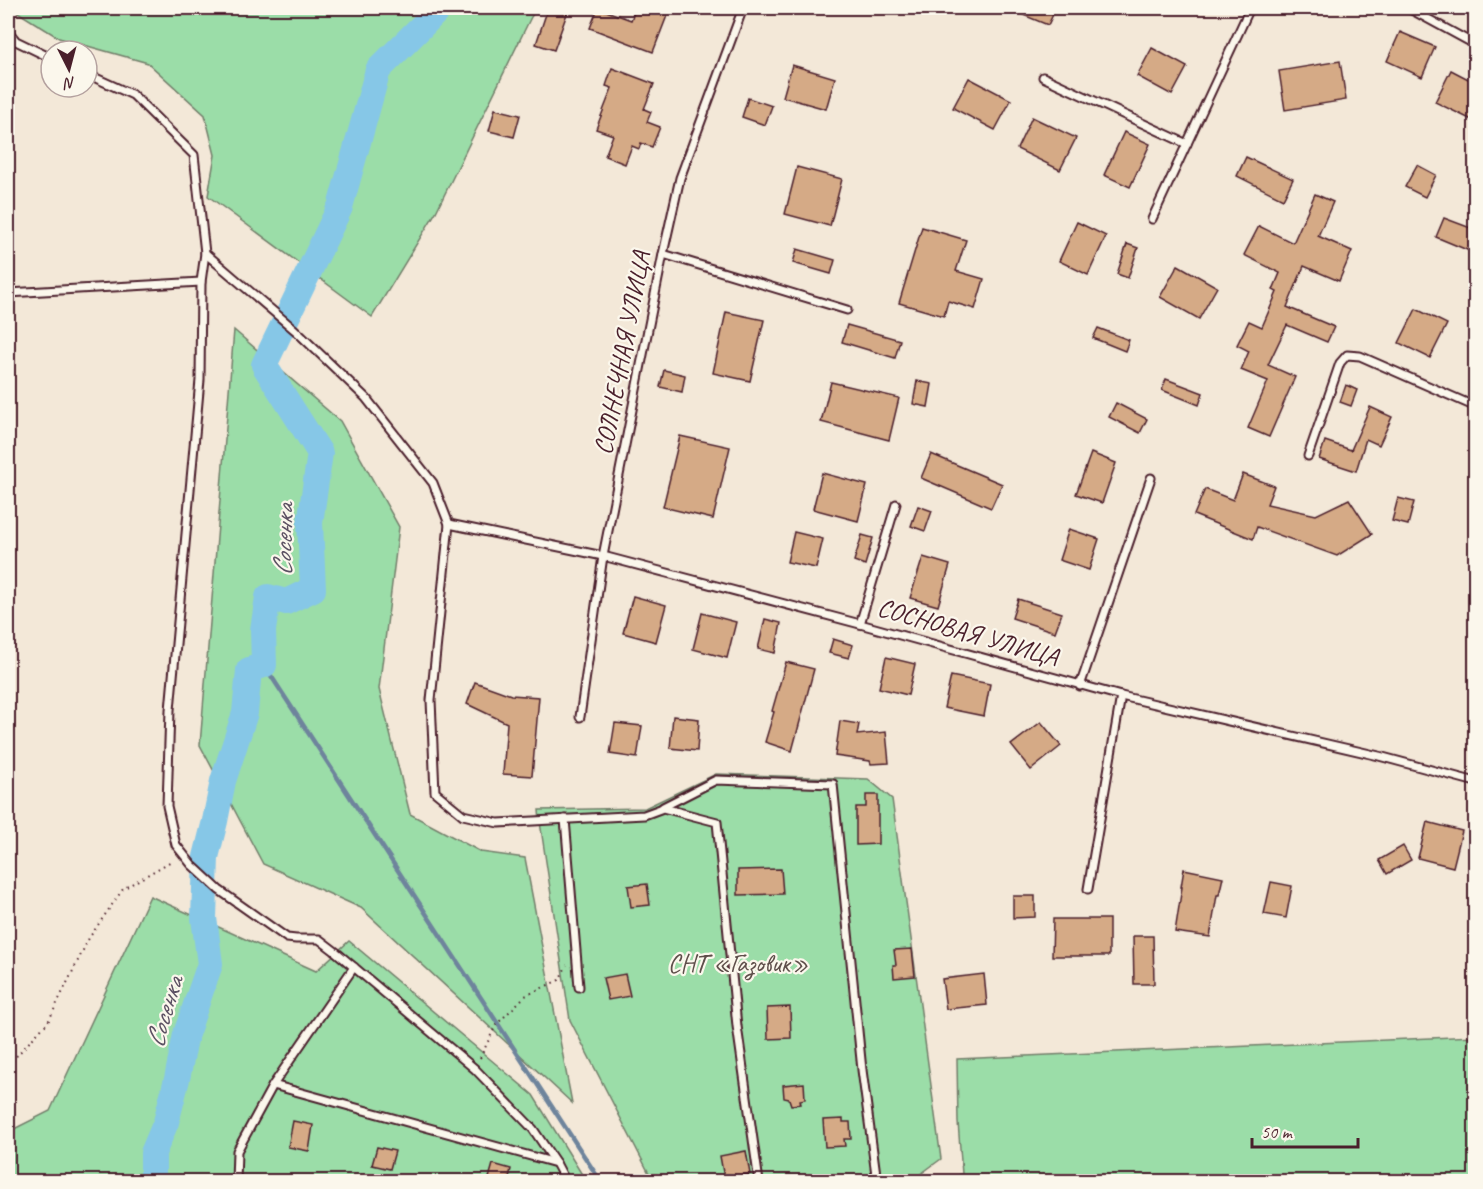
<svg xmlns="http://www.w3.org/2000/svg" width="1483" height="1189" viewBox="0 0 1483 1189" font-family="Caveat,sans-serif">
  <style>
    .green { fill: #9bdda8; stroke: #727e6a; stroke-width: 1.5 }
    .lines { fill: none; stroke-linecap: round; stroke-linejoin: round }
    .stream { stroke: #6e849c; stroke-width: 4.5 }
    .river { stroke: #86c7e7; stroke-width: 26 }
    .building { fill: #d5aa86; stroke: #4a1f2b; stroke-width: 1.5 }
    .lane-casing { stroke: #4a1f2b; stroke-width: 11 }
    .path { stroke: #4a1f2b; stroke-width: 2; stroke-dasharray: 1.5 4.5; stroke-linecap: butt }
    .lane { stroke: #fbf7ec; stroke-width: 7 }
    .labels { text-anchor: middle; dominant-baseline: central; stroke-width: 4.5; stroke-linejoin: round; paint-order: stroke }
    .street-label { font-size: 26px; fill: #4a1f2b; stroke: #fbf7ec }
    .park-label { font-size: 26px; fill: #5e4e4a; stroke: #fbf7ec }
    .water-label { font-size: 27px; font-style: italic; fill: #5c5163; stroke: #fbf7ec }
  </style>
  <rect width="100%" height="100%" fill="#f3e8d8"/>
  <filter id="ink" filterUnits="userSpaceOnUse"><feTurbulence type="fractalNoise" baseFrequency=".0167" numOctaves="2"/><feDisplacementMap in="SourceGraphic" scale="12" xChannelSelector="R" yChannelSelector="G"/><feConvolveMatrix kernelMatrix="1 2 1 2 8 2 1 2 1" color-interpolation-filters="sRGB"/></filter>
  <g filter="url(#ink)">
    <!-- green -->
    <g class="green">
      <polygon points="11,8 537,8 531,17 436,212 372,317 208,196 215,155 205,115 148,63 59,38"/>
      <polygon points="234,330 340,421 399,527 379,689 410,814 481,852 525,858 572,1103 361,908 263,864 200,745"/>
      <polygon points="716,774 868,779 892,799 941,1159 911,1181 653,1181 570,1020 540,822 539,810 645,808"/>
      <polygon points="150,896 316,971 349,941 533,1095 586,1181 8,1182 8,1132 50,1111"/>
      <polygon points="1475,1036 1475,1181 945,1181 962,1174 958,1122 957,1059"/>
    </g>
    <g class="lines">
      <!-- stream -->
      <polyline class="stream" points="264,665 601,1182"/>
      <!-- river -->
      <polyline class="river" points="153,1182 153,1153 166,1122 177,1079 186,1034 210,964 204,918 206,857 215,821 223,781 245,713 249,670 264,665 263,630 268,597 286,602 313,589 310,523 320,453 264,365 340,207 378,70 440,8"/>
    </g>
    <!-- building -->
    <g class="building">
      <polygon points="548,8 569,8 554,50 536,44"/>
      <polygon points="598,8 631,20 636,8 670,8 653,52 590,28"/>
      <polygon points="1006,8 1056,8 1048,25"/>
      <polygon points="1400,32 1435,47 1422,77 1387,61"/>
      <polygon points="1152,48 1187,67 1172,95 1137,76"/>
      <polygon points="1340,61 1346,100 1285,110 1279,71"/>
      <polygon points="792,65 835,78 826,109 783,97"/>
      <polygon points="612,68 654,84 644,109 651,112 647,122 660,127 652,147 641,143 639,149 632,146 625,164 605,156 613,135 596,129 612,88 606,86"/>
      <polygon points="1451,70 1476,83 1476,122 1435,102"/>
      <polygon points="969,78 1011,100 995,130 953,108"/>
      <polygon points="748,98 772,106 765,125 742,117"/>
      <polygon points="495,109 520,115 514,137 489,131"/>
      <polygon points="1032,117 1076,138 1060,170 1017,149"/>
      <polygon points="1124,132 1150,144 1130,187 1104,175"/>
      <polygon points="1246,157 1293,179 1283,199 1237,176"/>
      <polygon points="1417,165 1436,175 1425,197 1405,187"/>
      <polygon points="797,167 842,179 830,226 785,214"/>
      <polygon points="1315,194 1333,202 1318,236 1352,251 1339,281 1304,266 1287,307 1334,327 1327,342 1287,325 1268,365 1295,377 1269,437 1248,428 1268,381 1241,370 1249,351 1237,345 1249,321 1262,327 1277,292 1273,290 1280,273 1244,255 1259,226 1293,243"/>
      <polygon points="1444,218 1476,230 1476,244 1472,252 1436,237"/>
      <polygon points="1077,222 1106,236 1088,275 1059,261"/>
      <polygon points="922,227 966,240 956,271 984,279 975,309 948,301 944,316 899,303"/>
      <polygon points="1127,244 1138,248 1128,278 1117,274"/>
      <polygon points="797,249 835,260 831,274 793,263"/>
      <polygon points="1178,265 1217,287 1199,319 1160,297"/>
      <polygon points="1416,309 1447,324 1430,358 1399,343"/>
      <polygon points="726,312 764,320 750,381 713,373"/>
      <polygon points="847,325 900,340 895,358 842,342"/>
      <polygon points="1098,328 1129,340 1125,351 1093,338"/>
      <polygon points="664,370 685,375 682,392 660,387"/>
      <polygon points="1166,379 1203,393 1199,405 1162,390"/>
      <polygon points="917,381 932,384 928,407 913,404"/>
      <polygon points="831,382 899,398 889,440 821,422"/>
      <polygon points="1346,385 1357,390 1351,406 1340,402"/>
      <polygon points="1116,403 1147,419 1140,433 1109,417"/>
      <polygon points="1370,407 1392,417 1379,445 1366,439 1356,471 1319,459 1325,441 1351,450"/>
      <polygon points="680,436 730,447 713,519 663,507"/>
      <polygon points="1091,453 1116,463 1102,503 1076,494"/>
      <polygon points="931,454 1002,484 991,508 921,478"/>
      <polygon points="822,473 867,485 858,521 813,509"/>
      <polygon points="1243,474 1274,486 1267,504 1316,515 1349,499 1372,534 1337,556 1257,527 1253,539 1194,515 1205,489 1233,500"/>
      <polygon points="1398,498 1414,502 1408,525 1392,521"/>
      <polygon points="918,506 932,511 925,531 911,526"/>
      <polygon points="1069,529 1099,539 1089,570 1059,560"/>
      <polygon points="794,532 823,539 816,568 787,562"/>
      <polygon points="862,535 873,538 865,565 854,561"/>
      <polygon points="923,557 950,565 938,606 910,598"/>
      <polygon points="633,596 666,605 656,642 623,633"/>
      <polygon points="1018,599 1062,613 1055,632 1012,618"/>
      <polygon points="702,613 736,622 727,658 693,649"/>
      <polygon points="765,619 781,623 775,653 758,649"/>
      <polygon points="833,639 853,645 849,658 829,653"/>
      <polygon points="886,657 915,664 908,695 879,688"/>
      <polygon points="786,662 814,669 792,751 765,742 774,712 772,711"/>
      <polygon points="951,676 990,684 984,716 944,708"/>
      <polygon points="475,682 511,695 539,697 532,776 503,774 507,723 467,704"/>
      <polygon points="673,716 699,719 697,751 670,748"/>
      <polygon points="840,721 859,724 857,735 886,732 889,763 871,764 870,761 835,756"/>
      <polygon points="1041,722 1061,746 1031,770 1011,745"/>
      <polygon points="615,723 642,726 637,758 610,754"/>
      <polygon points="866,795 878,795 878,844 856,845 856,807 866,807"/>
      <polygon points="1427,822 1462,831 1453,867 1418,858"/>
      <polygon points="1403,846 1411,860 1387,874 1379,860"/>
      <polygon points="781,869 783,894 738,895 738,870"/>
      <polygon points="1184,869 1223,877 1219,895 1217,895 1210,937 1175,932 1182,887 1181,887"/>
      <polygon points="1271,882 1292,886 1286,918 1264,914"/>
      <polygon points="647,884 650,905 631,907 628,886"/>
      <polygon points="1013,896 1035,896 1035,917 1013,918"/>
      <polygon points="1053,919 1109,919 1109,956 1052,956"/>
      <polygon points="1133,936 1153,936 1154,984 1134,984"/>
      <polygon points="912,949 915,976 894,978 893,965 896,965 894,950"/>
      <polygon points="625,974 630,996 608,1000 603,978"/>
      <polygon points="984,974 987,1005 946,1009 942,979"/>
      <polygon points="790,1007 791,1038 768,1039 767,1008"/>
      <polygon points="804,1083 805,1099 800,1100 801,1104 791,1105 789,1099 784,1098 783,1085"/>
      <polygon points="843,1119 843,1122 850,1122 851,1139 844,1139 845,1146 825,1147 823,1120"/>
      <polygon points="293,1121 313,1125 309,1151 288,1147"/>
      <polygon points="377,1147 395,1151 390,1169 372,1165"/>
      <polygon points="746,1151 750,1174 724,1178 720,1156"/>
      <polygon points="493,1164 511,1169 508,1182 502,1182 489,1178"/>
    </g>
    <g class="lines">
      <!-- lane casing -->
      <g class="lane-casing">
        <g id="lane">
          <polyline points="1408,8 1476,45"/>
          <polyline points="8,31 16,41 51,58"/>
          <polyline points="87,74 133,95 194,155 205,253 295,330 366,398 433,483 449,524 431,700 435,792 463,815 498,823 644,815 663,808 717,822 737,1026 759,1182"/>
          <polyline points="1043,77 1187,144"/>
          <polyline points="1152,219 1250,8"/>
          <polyline points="205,253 201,282 200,380 170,710 167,806 176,845 192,865 219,890 287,938 296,939 319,939 336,952 475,1069 533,1129 556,1163 566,1182"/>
          <polyline points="663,254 847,310"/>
          <polyline points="8,293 201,282"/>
          <polyline points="1308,456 1340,363 1347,355 1360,356 1476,407"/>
          <polyline points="449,524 603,556 860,624 1121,696 1379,756 1476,782"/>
          <polyline points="860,624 896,504"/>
          <polyline points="1080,686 1151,478"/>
          <polyline points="580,717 603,556 663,254 680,178 743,8"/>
          <polyline points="663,807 716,780 833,784 862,1070 877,1182"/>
          <polyline points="565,819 579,987"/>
          <polyline points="1088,889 1121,696"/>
          <polyline points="273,1085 556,1163"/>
          <polyline points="236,1182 237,1151 273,1085 354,967"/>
        </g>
      </g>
      <!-- path -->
      <g class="path">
        <polyline points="480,1058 496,1025 525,996 559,980 567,965"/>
        <polyline points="8,1065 48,1022 89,938 123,889 173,860"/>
      </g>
      <!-- lane -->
      <use href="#lane" class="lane"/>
    </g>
  </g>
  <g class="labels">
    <!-- street labels -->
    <g class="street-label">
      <text transform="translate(622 353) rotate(-79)">СОЛНЕЧНАЯ УЛИЦА</text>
      <text transform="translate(968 632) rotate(16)">СОСНОВАЯ УЛИЦА</text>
    </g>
    <!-- park labels -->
    <g class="park-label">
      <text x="738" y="963">СНТ «Газовик»</text>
    </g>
    <!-- water labels -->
    <g class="water-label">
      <text transform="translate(283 540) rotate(-88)">Сосенка</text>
      <text transform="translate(164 1012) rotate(-73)">Сосенка</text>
    </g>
  </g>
  <!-- margin -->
  <rect width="1483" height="1189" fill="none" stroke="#fbf7ec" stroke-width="30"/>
  <rect x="15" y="15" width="1453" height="1159" fill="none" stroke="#4a1f2b" stroke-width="2" filter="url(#ink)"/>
  <!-- north arrow -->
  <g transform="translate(69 69) rotate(174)"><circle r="28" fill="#fbf7ec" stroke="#b4a19f" stroke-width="1.5"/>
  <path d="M0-4.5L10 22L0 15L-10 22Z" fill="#4a1f2b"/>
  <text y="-9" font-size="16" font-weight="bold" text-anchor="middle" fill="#4a1f2b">N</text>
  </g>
  <!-- scale -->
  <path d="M1252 1138v9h106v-9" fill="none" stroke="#4a1f2b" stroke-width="3"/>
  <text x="1261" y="1138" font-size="18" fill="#4a1f2b" stroke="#fbf7ec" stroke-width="4.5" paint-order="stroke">50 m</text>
</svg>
